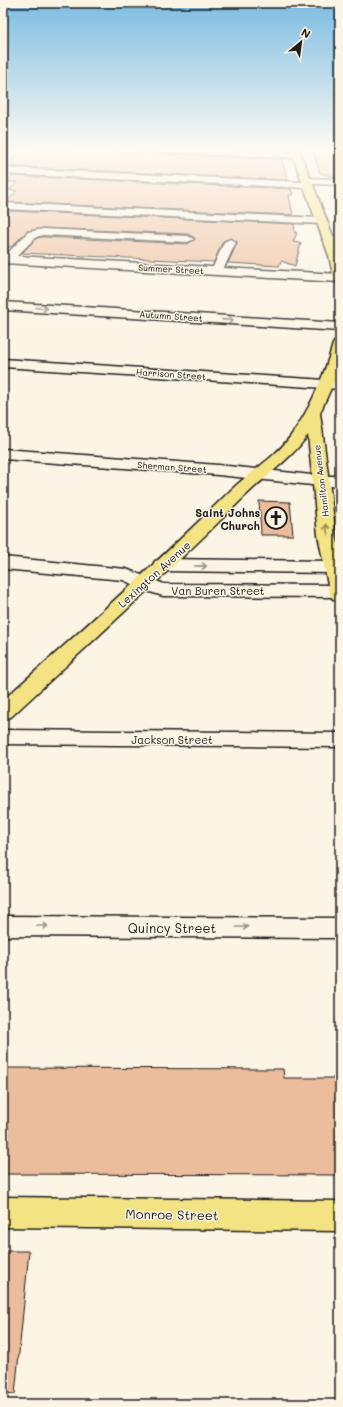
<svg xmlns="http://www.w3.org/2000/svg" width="343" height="1407" viewBox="0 0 343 1407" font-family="Mali,sans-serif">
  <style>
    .building { fill: #ecbd9c; stroke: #1c1c1c }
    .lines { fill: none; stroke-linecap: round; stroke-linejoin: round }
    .minor-casing { stroke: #1c1c1c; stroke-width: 3 }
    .major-casing { stroke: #1c1c1c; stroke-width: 3 }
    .minor { fill: #fcf5e5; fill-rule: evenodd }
    .major { fill: #f4e382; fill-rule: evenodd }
    .oneway { stroke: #97938b }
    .oneway2 { stroke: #938954 }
    .labels { text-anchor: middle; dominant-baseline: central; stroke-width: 3; stroke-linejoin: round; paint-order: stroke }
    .far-street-label { font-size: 9px; fill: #1c1c1c; stroke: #fcf5e5 }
    .poi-label { font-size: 11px; font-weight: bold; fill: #1c1c1c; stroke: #fcf5e5; text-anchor: end }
    .street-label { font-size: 11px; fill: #1c1c1c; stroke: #fcf5e5 }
    .near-street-label { font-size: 13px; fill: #1c1c1c; stroke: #fcf5e5 }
  </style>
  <rect width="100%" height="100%" fill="#fcf5e5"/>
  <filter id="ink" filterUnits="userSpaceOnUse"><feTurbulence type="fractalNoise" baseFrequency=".025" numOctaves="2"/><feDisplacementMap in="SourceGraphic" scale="8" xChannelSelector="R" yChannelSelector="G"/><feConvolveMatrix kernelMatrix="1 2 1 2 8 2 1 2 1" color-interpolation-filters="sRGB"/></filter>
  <g filter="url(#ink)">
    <!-- building -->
    <g class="building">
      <polygon points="23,149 68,149 282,160 288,180 6,166"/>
      <polygon points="312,149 333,149 337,158 340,158 340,178 320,173"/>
      <polygon points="12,176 291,189 293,195 289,195 293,215 6,202 17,191 9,190 18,182 6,182"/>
      <polygon points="10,211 294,224 295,233 297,233 293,242 301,243 295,266 281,261 279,266 228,263 237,243 231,238 223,241 214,262 22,253 37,238 43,237 188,244 195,238 188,234 43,228 27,231 11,247 3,247 3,221"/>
      <polygon points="259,501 290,502 293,535 261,535"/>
      <polygon points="3,1068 283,1069 284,1078 340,1078 340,1175 3,1174"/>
      <polygon points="3,1251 29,1251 15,1394 3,1393"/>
    </g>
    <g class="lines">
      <!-- minor casing -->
      <g class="minor-casing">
        <g id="minor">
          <polygon points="150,149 222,149 296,152 301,155 296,158 154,152"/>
          <polygon points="3,168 302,182 303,179 306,178 340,179 340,185 312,184 312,187 308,188 3,174"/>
          <polygon points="3,203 321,218 326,221 321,224 3,209"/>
          <polygon points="43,229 188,236 194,239 188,242 43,235 36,237 17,256 213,267 224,242 230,239 236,242 224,268 340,274 340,282 3,263 3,256 5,256 28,232"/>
          <polygon points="328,237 340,237 340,243 324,242 322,240"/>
          <polygon points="3,302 340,323 340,331 3,310"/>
          <polygon points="3,359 340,381 340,389 3,367"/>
          <polygon points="3,449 218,465 321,476 340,476 340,486 321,486 218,475 3,459"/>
          <polygon points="3,557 126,569 164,584 340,585 340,597 163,596 147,591 123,580 3,569"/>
          <polygon points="162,559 334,561 340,563 340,571 334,573 162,571 155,569 153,565 155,561"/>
          <polygon points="3,730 340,733 340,747 3,744"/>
          <polygon points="3,916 340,918 340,938 3,936"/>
        </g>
      </g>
      <!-- major casing -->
      <g class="major-casing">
        <g id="major">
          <polygon points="290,149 299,149 340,254 340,283 336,282 334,279 329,256"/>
          <path d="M340,340V368L320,413L336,535L340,552V601L333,599L330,595L318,535L308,435C290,461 263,477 241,500C166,575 88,645 11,717L3,719V700C80,632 156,564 230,491C249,472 274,459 290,437C310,410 324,376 333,344L335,341Z"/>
          <polygon points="3,1197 340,1201 340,1231 3,1227"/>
        </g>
      </g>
      <!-- minor -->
      <use href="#minor" class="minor"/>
      <!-- major -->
      <use href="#major" class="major"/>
    </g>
    <!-- one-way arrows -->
    <defs><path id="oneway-shaft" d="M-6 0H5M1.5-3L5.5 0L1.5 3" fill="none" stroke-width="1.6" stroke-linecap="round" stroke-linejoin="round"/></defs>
    <g class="oneway">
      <use href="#oneway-shaft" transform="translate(42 308) rotate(4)"/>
      <use href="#oneway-shaft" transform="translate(228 320) rotate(4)"/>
      <use href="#oneway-shaft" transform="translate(201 566) rotate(1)"/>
      <use href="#oneway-shaft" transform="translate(42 926)"/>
      <use href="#oneway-shaft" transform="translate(242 927)"/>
    </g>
    <use class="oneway2" href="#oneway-shaft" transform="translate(327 530) rotate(-98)"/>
  </g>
  <!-- sky -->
  <linearGradient id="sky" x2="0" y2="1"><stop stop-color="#7cbce2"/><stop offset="0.43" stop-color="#fefaf3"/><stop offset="1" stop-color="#fefaf3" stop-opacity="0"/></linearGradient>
  <rect width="343" height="346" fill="url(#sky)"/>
  <!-- icons -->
  <defs>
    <g id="church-ring" transform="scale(1.15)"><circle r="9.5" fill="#fcf5e5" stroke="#1c1c1c" stroke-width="1.5"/><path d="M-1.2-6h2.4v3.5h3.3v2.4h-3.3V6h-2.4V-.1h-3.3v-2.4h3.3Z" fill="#1c1c1c"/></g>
  </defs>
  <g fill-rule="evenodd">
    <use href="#church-ring" x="276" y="518"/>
  </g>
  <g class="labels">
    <!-- far-street labels -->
    <g class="far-street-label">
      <text transform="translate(171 269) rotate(3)">Summer Street</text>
      <text transform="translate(171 316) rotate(4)">Autumn Street</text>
      <text transform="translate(171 374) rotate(4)">Harrison Street</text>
      <text transform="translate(172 467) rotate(4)">Sherman Street</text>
      <text transform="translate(321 481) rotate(-97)">Hamilton Avenue</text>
    </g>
    <!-- poi labels -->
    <g class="poi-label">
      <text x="260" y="512">Saint Johns<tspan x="260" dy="13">Church</tspan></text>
    </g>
    <!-- street labels -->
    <g class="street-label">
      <text transform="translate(154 574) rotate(-42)">Lexington Avenue</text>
      <text x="218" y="590">Van Buren Street</text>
      <text x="172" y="739">Jackson Street</text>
    </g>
    <!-- near-street labels -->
    <g class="near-street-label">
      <text x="172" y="927">Quincy Street</text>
      <text transform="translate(172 1214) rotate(1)">Monroe Street</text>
    </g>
  </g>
  <!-- margin -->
  <rect width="343" height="1407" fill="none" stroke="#fcf5e5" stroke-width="16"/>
  <rect x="8" y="8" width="327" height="1391" fill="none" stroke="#1c1c1c" stroke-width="1.5" filter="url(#ink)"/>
  <!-- north arrow -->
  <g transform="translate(301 42) rotate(29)" stroke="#fcf5e5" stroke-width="3" paint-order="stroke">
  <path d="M0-3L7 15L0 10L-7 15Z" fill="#1c1c1c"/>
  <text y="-6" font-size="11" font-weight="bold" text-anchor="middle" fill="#1c1c1c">N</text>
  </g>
</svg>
